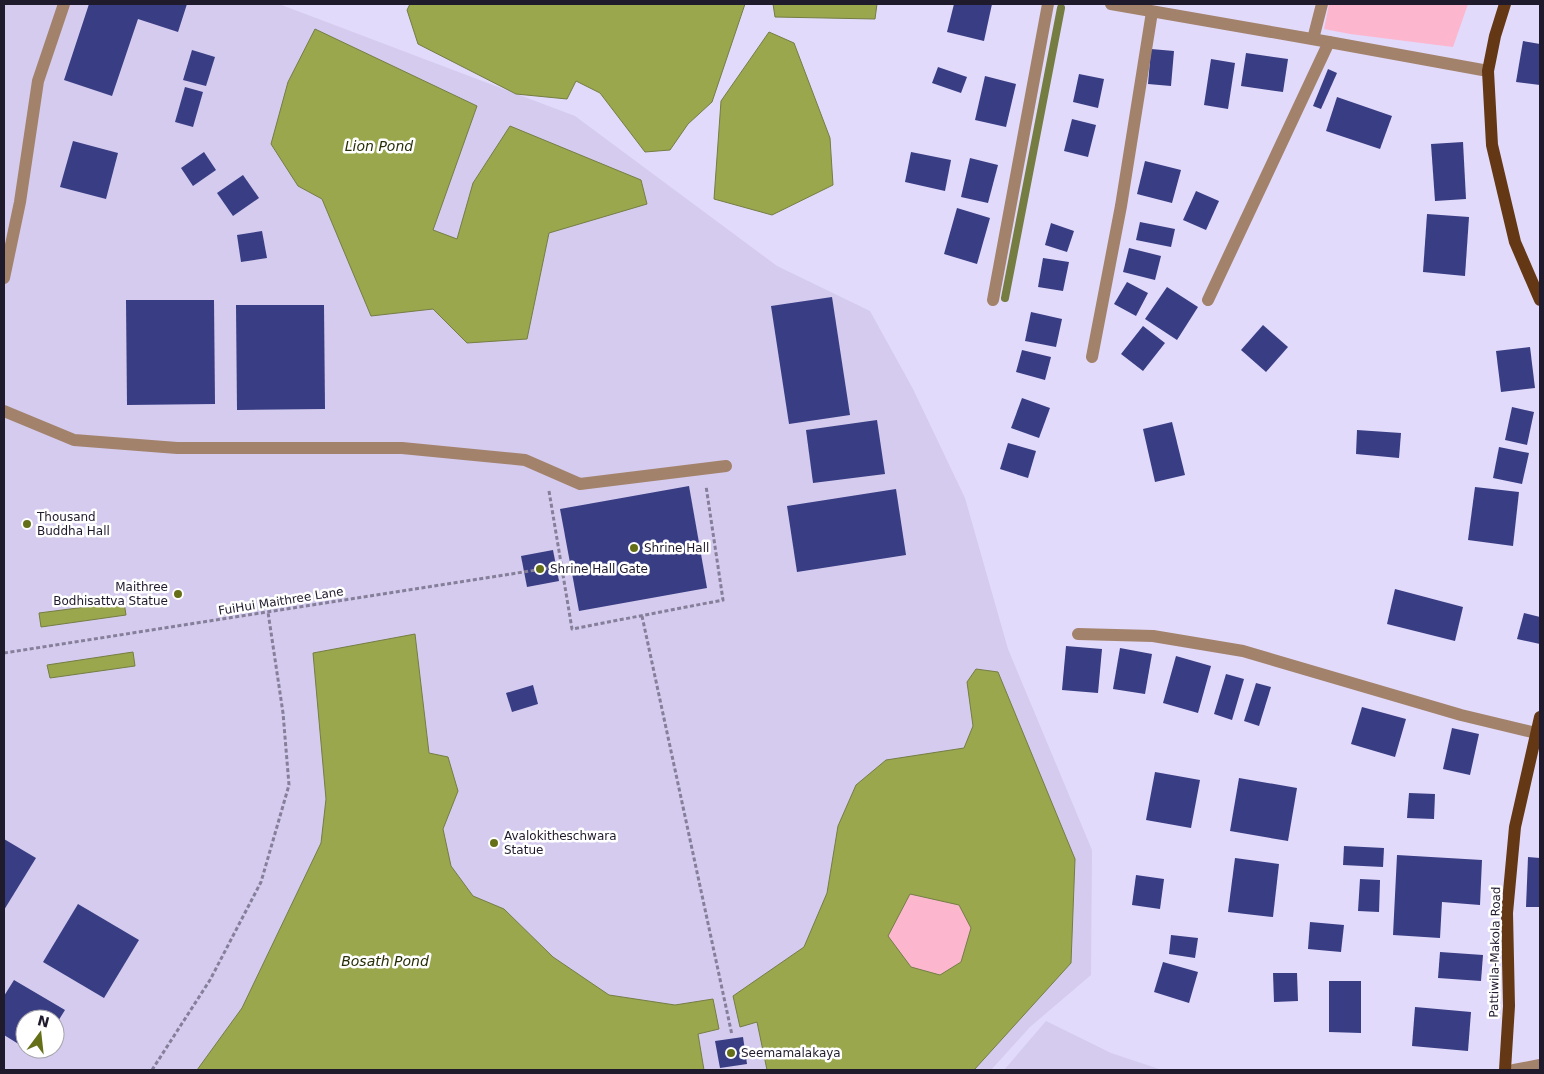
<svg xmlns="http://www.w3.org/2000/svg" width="1544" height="1074" viewBox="0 0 1544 1074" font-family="'DejaVu Sans',sans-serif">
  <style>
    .built { fill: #d4cbee; fill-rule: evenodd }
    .green { fill: #fcb7cf }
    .water { fill: #9aa74d; stroke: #757d43; fill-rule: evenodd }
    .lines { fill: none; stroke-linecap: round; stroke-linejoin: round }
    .stream { stroke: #757d43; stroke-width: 8 }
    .building { fill: #383d84 }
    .path { stroke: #867f99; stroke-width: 3; stroke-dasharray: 4 2.5; stroke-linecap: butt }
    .minor { stroke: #a3826b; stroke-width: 12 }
    .major { stroke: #643814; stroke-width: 12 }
    .poi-dot { fill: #656f18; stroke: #fff; stroke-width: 2 }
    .labels { text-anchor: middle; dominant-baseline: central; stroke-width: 5; stroke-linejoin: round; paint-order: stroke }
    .poi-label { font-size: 12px; fill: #201a2d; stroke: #fff; text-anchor: start }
    .street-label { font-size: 12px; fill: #201a2d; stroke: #fff }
    .water-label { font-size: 14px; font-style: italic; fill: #292e07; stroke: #fff }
  </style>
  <rect width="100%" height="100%" fill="#e2dafb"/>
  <!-- built -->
  <g class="built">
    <path d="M4,4H279L575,116L777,266L870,311L913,389L965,498L1008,649L1092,850L1091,975L1030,1027L991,1070H4ZM25,1019H55V1049H25Z"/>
    <polygon points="1046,1021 1111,1053 1162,1070 1004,1070"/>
  </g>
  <!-- green -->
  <g class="green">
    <polygon points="1329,4 1468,4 1453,47 1350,34 1324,29"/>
    <polygon points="910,894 959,905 971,928 961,962 940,975 911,967 888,936"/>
  </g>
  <!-- water -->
  <g class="water">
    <polygon points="410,4 745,4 712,102 688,124 670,150 645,152 600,93 576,81 567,99 516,94 418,44 407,10"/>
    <polygon points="773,4 877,4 875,19 775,17"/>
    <polygon points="315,29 477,106 433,230 457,239 473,183 510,126 641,180 647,204 549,233 527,339 467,343 433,309 371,316 322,199 298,186 271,144 288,82"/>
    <polygon points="769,32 794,43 830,138 833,185 772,215 714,199 721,101"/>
    <polygon points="124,602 126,615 41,627 39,613"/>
    <polygon points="415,634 429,753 448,757 458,791 443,829 451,866 473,896 504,909 553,957 609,995 675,1005 713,999 719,1029 698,1034 704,1070 197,1070 242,1008 321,843 326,799 313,653"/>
    <polygon points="133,652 135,666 50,678 47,665"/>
    <path d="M976,669L998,672L1075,859L1071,963L974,1070H767L757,1022L740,1027L733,996L804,947L827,893L838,826L856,785L886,760L964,748L973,726L967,682ZM910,894L959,905L971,928L961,962L940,975L911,967L888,936Z"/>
  </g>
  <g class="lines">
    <!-- stream -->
    <polyline class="stream" points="1005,298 1061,8"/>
  </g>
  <!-- building -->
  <g class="building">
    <polygon points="89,4 187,4 178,32 138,19 112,96 64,80"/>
    <polygon points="954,4 992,4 984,41 947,32"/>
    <polygon points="1523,41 1540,44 1540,85 1516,82"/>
    <polygon points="1151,49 1174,51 1171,86 1148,84"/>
    <polygon points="192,50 215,57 206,86 183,80"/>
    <polygon points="1246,53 1288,59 1283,92 1241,86"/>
    <polygon points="1211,59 1235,63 1228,109 1204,105"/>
    <polygon points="938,67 967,77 961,93 932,83"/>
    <polygon points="1328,69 1337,73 1321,109 1313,106"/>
    <polygon points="1079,74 1104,79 1098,108 1073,102"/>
    <polygon points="985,76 1016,84 1006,127 975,120"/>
    <polygon points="185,87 203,92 193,127 175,122"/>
    <polygon points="1337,97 1392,116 1380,149 1326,131"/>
    <polygon points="1072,119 1096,125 1088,157 1064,151"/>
    <polygon points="73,141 118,153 106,199 60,187"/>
    <polygon points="1463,142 1466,199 1435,201 1431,144"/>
    <polygon points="204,152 216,170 193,186 181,168"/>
    <polygon points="911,152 951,160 945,191 905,182"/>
    <polygon points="970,158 998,165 988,203 961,197"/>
    <polygon points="1145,161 1181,170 1172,203 1137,194"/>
    <polygon points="243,175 259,198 233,216 217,193"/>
    <polygon points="1196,191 1219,201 1206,230 1183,220"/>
    <polygon points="957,208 990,218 977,264 944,254"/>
    <polygon points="1427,214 1469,217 1465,276 1423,272"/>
    <polygon points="1140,222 1175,229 1171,247 1136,240"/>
    <polygon points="1051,223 1074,231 1067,252 1045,245"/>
    <polygon points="262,231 267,258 241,262 237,235"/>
    <polygon points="1129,248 1161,256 1155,280 1123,272"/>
    <polygon points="1043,258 1069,262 1063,291 1038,287"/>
    <polygon points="1127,282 1148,293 1136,316 1114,304"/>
    <polygon points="1167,287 1198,307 1177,340 1145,319"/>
    <polygon points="832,297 850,415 789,424 771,306"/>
    <polygon points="126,300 214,300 215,404 127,405"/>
    <polygon points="236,305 324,305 325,409 237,410"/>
    <polygon points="1031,312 1062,319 1056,347 1025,341"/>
    <polygon points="1263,325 1288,347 1266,372 1241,350"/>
    <polygon points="1143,326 1165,343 1143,371 1121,354"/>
    <polygon points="1530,347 1535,388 1501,392 1496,351"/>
    <polygon points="1022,350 1051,357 1045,380 1016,372"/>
    <polygon points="1022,398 1050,408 1039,438 1011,428"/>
    <polygon points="1512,407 1534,412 1527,445 1505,440"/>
    <polygon points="877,420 885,474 813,483 806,430"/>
    <polygon points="1172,422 1185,475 1155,482 1143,429"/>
    <polygon points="1357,430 1401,433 1399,458 1356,454"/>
    <polygon points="1008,443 1036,451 1028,478 1000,469"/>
    <polygon points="1499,447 1529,453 1522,484 1493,478"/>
    <polygon points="689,486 707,588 579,611 560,509"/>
    <polygon points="1475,487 1519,492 1513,546 1468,540"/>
    <polygon points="896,489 906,555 797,572 787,506"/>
    <polygon points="553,550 559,581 527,587 521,556"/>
    <polygon points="1395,589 1463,607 1455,641 1387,624"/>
    <polygon points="1524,613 1540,617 1540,644 1517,639"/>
    <polygon points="1066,646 1102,649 1098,693 1062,690"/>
    <polygon points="1120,648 1152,654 1145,694 1113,689"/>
    <polygon points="1176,656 1211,666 1198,713 1163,703"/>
    <polygon points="1226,674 1244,679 1232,720 1214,714"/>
    <polygon points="1256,683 1271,687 1259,726 1244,721"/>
    <polygon points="533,685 538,704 512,712 506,693"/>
    <polygon points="1362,707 1406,719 1395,757 1351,744"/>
    <polygon points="1452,728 1479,734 1470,775 1443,769"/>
    <polygon points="1155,772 1200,780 1191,828 1146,820"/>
    <polygon points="1239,778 1297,788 1288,841 1230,831"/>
    <polygon points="1409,793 1435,794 1434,819 1407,818"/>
    <polygon points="4,839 36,858 4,910"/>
    <polygon points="1344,846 1384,848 1383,867 1343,865"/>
    <polygon points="1397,855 1482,860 1480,905 1442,902 1440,938 1393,935"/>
    <polygon points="1528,857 1540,858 1540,907 1526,907"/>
    <polygon points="1235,858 1279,864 1273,917 1228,912"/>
    <polygon points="1136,875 1164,879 1160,909 1132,905"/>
    <polygon points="1360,879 1380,880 1379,912 1358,911"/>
    <polygon points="78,904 139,940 104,998 43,962"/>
    <polygon points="1310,922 1344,925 1341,952 1308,949"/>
    <polygon points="1171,935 1198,938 1195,958 1169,954"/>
    <polygon points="1440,952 1483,955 1481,981 1438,978"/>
    <polygon points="1163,962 1198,972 1189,1003 1154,992"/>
    <polygon points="1273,973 1297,973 1298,1001 1274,1002"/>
    <polygon points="14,980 65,1010 55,1026 55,1019 25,1019 25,1048 4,1035 4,996"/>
    <polygon points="1329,981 1361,981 1361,1033 1329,1032"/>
    <polygon points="1415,1007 1471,1012 1468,1051 1412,1046"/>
    <polygon points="743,1037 747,1064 720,1068 715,1041"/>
    <polygon points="27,1049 41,1049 37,1055"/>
  </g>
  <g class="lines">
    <!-- path -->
    <g class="path">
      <polyline points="549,491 572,629 723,600 706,486"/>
      <polyline points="642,616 732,1035"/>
      <polyline points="4,653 562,566"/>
      <polyline points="152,1070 210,980 261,882 289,785 283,713 268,612"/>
    </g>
    <!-- minor -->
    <g class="minor">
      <polyline points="1111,4 1329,42 1488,71"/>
      <polyline points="1313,39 1322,4"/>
      <polyline points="4,278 20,202 38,81 64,4"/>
      <polyline points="993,300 1048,4"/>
      <polyline points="1208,300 1329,42"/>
      <polyline points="1092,357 1121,206 1152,12"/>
      <polyline points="4,411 74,440 177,448 402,448 525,460 580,484 726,466"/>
      <polyline points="1078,634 1153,636 1243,651 1461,715 1536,733"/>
      <polyline points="1514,1070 1540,1065"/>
    </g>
    <!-- major -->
    <g class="major">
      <polyline points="1505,4 1495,36 1488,71 1492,145 1515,242 1540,300"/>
      <polyline points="1505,1070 1509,1006 1507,913 1515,827 1540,717"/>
    </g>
  </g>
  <!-- markers -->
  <g class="poi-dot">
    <circle cx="27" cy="524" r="5"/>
    <circle cx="634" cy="548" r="5"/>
    <circle cx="540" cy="569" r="5"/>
    <circle cx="178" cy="594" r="5"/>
    <circle cx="494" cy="843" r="5"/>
    <circle cx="731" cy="1053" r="5"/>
  </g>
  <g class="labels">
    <!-- poi labels -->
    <g class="poi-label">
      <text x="37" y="517">Thousand<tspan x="37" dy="14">Buddha Hall</tspan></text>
      <text x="644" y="548">Shrine Hall</text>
      <text x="550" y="569">Shrine Hall Gate</text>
      <text x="168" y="587" text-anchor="end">Maithree<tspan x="168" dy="14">Bodhisattva Statue</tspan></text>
      <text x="504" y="836">Avalokitheschwara<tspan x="504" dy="14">Statue</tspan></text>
      <text x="741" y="1053">Seemamalakaya</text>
    </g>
    <!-- street labels -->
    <g class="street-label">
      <text transform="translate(281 601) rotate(-9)">FuiHui Maithree Lane</text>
      <text transform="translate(1495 952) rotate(-89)">Pattiwila-Makola Road</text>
    </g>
    <!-- water labels -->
    <g class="water-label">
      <text x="379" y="146">Lion Pond</text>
      <text x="385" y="961">Bosath Pond</text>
    </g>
  </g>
  <!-- border -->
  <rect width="1544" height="1074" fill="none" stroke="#201a2d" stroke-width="10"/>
  <!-- north arrow -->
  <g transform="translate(40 1034) rotate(15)"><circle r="24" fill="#ffffff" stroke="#a6a3ab"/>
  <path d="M0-4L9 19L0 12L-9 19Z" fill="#656f18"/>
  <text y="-8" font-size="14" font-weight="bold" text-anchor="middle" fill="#201a2d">N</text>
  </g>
</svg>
